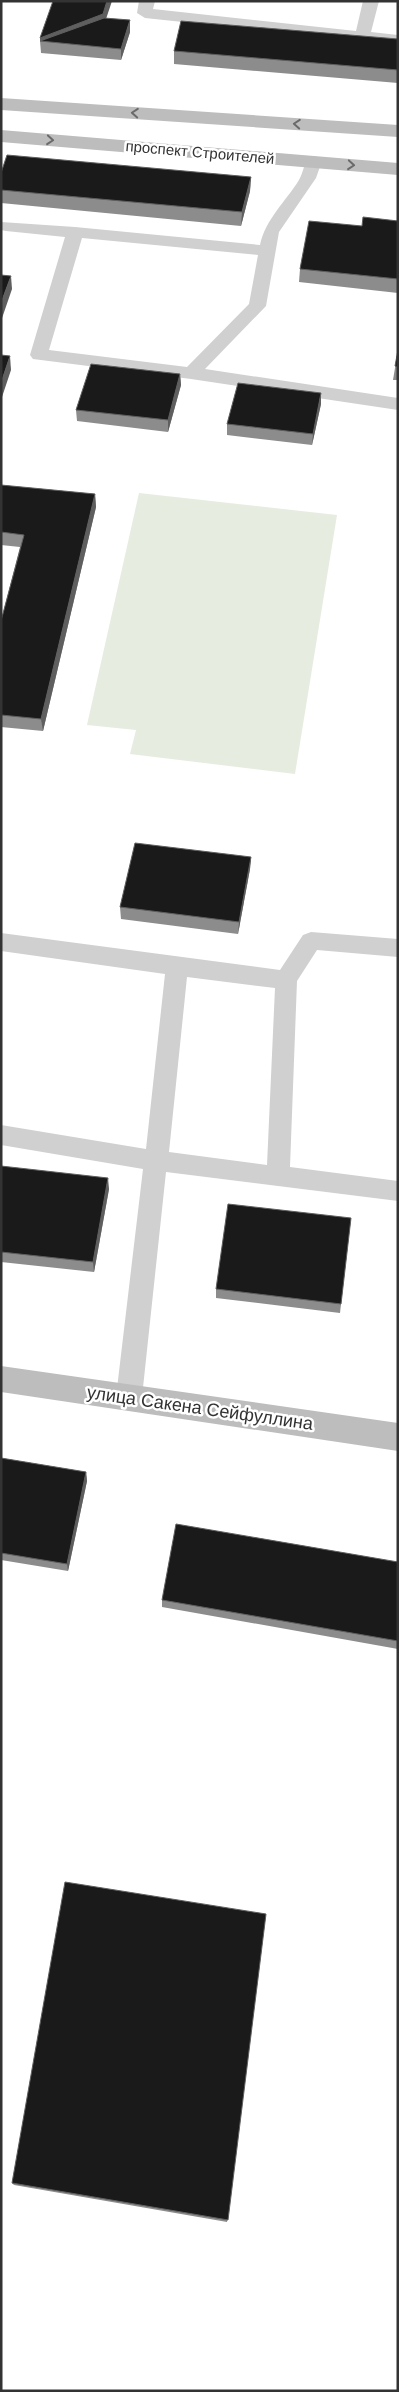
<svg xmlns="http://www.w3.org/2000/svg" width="399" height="2392" viewBox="0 0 399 2392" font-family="Helvetica,sans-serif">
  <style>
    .green { fill: #e6ecdf }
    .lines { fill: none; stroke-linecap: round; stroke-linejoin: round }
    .lane { fill: #d0d0d0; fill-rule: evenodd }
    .secondary { fill: #bdbdbd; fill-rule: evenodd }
    .wall { fill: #8c8c8c }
    .shaded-wall { fill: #5f5f5f }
    .building { fill: #1a1a1a; stroke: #5f5f5f }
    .oneway { stroke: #6a6a6a }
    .labels { text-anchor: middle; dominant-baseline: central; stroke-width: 5; stroke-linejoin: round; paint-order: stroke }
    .far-street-label { font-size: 15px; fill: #333; stroke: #fff }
    .street-label { font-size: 18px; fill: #333; stroke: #fff }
  </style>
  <rect width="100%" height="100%" fill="#fff"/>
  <!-- green -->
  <polygon class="green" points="139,493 337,515 295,774 130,754 136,730 87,725"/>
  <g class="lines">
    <!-- lane -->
    <g class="lane">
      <polygon points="139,1 155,1 153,9 356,31 363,1 379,1 371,32 398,35 398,45 145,18 137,13"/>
      <path d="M314,156L320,158L322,161L316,178L279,232L266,306L205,369L398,398V410L191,379L33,359L30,355L65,237L6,231L1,230V222L75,227L260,245C265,220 286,201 299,180C303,173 304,164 308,158ZM82,238L258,255L249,304L187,367L49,350Z"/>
      <path d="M311,932L398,939V957L317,950L297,981L290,1167L398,1181V1201L166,1172L142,1397L138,1405L129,1409L120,1405L116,1397L143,1169L1,1145V1125L146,1149L165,974L1,951V933L280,970L303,935ZM187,977L275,988L267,1165L169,1152Z"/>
    </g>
    <!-- secondary -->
    <g class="secondary">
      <polygon points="1,98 398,125 398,137 1,110"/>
      <polygon points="1,130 398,163 398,175 1,142"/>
      <polygon points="1,1366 398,1423 398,1451 1,1392"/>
    </g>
  </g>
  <!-- wall -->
  <g class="wall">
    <polygon points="106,18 130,32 121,60 41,53 40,38"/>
    <polygon points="398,39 398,83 174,64 174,51"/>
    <polygon points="251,177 250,191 241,226 1,203 1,190"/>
    <polygon points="398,221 398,293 299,282 300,269 362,226"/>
    <polygon points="398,350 398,380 393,380"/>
    <polygon points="180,374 181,385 168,432 77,421 76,410"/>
    <polygon points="321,404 312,445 227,435 227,424"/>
    <polygon points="1,485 95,494 96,507 43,731 1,727 1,621 20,547 1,545"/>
    <polygon points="251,857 250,869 238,934 121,919 120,907"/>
    <polygon points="1,1166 109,1189 94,1272 1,1262"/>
    <polygon points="351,1218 340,1313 216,1298 216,1289"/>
    <polygon points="1,1458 86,1472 87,1481 68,1571 1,1560"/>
    <polygon points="398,1562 398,1649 162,1607 162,1600"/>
    <polygon points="266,1914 227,2222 14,2185 12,2183"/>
  </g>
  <!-- shaded-wall -->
  <g class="shaded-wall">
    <polygon points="107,1 112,1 103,28 40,41 41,51 40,38"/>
    <polygon points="130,20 130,32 121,60 121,49"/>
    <polygon points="251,177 250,191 241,226 242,212"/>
    <polygon points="11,276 12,289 1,321 1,303"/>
    <polygon points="10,356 11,370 1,400 1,383"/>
    <polygon points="180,374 181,385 168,432 168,420"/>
    <polygon points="321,393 321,404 312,445 313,434"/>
    <polygon points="95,494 96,507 43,731 41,719"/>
    <polygon points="251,857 250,869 238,934 239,922"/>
    <polygon points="108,1178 109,1189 94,1272 93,1262"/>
    <polygon points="86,1472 87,1481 68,1571 67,1564"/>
  </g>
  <!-- building -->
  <g class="building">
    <polygon points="53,1 107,1 103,14 40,38"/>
    <polygon points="104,18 130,20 121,49 40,41"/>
    <polygon points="181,21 398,39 398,70 174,51"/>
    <polygon points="7,155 251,177 242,212 1,190 1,173"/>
    <polygon points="363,217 398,221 398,279 300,269 309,221 362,226"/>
    <polygon points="1,275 11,276 1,303"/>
    <polygon points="398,350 398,367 395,366"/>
    <polygon points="1,355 10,356 1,383"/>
    <polygon points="91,364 180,374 168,420 76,410"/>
    <polygon points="238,383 321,393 313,434 227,424"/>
    <polygon points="1,485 95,494 41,719 1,715 1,621 24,535 1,532"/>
    <polygon points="135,843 251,857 239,922 120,907"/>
    <polygon points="1,1166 108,1178 93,1262 1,1252"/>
    <polygon points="228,1204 351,1218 341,1304 216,1289"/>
    <polygon points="1,1458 86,1472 67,1564 1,1553"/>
    <polygon points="176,1524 398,1562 398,1641 162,1600"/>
    <polygon points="65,1882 266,1914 228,2220 12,2183"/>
  </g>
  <!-- one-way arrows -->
  <defs><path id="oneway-chevron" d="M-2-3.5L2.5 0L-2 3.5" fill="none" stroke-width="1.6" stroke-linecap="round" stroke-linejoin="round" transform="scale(1.25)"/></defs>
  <g class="oneway">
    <use href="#oneway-chevron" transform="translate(135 113) rotate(-176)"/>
    <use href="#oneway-chevron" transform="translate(297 124) rotate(-176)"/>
    <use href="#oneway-chevron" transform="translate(50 140) rotate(5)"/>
    <use href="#oneway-chevron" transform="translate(351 165) rotate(5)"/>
  </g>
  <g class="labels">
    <!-- far-street labels -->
    <g class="far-street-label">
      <text transform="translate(200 152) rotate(5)">проспект Строителей</text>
    </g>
    <!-- street labels -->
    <g class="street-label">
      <text transform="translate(200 1408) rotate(8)">улица Сакена Сейфуллина</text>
    </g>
  </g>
  <!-- border -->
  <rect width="399" height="2392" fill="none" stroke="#333333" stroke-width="5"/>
</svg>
